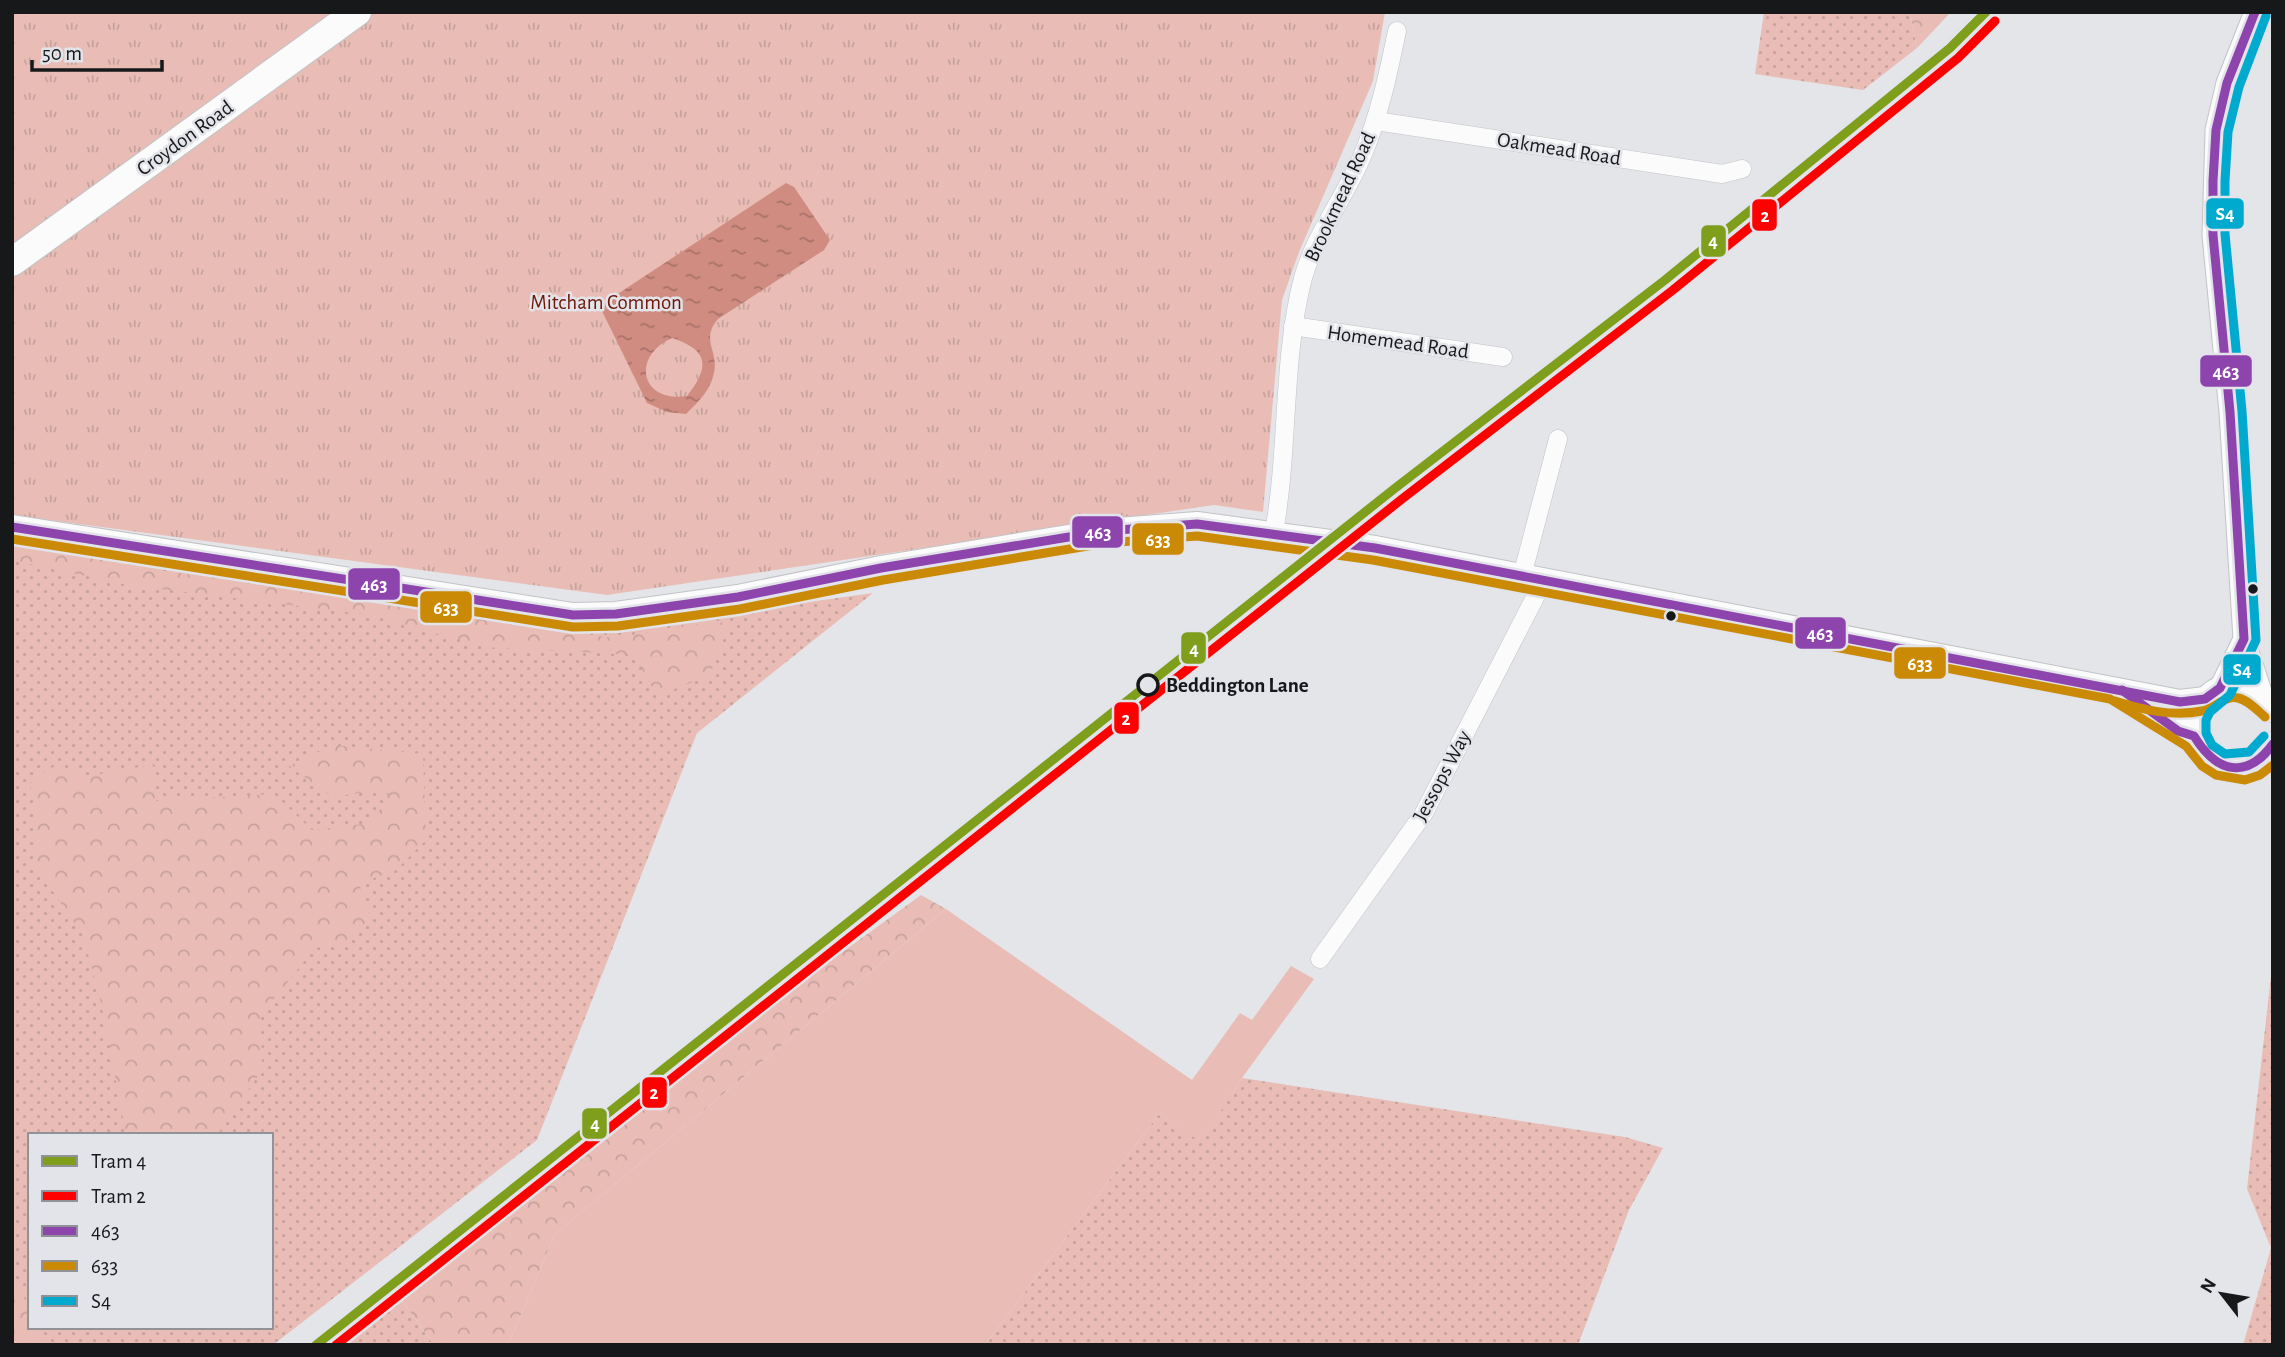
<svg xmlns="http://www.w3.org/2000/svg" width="2285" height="1357" viewBox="0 0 2285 1357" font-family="'Alegreya Sans',sans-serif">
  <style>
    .grass { fill: url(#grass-dots); fill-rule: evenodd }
    .forest { fill: url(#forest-crowns) }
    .park { fill: url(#park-tufts) }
    .garden { fill: #e9bdb6 }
    .water { fill: url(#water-ripples); fill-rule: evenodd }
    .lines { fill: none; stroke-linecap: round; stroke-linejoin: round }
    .minor-casing { stroke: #c2c3c5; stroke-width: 19 }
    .tertiary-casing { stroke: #c2c3c5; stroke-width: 23 }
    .secondary-casing { stroke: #c2c3c5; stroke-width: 26 }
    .primary-casing { stroke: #c2c3c5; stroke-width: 30 }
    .minor { stroke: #fbfbfc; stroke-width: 18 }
    .tertiary { stroke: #fbfbfc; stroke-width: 21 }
    .secondary { stroke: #fbfbfc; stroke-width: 24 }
    .primary { stroke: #fbfbfc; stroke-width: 28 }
    .bus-1-casing { stroke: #e2e4ea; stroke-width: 14 }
    .bus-2-casing { stroke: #e2e4ea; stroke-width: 14 }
    .bus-3-casing { stroke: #e2e4ea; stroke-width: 14 }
    .bus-1 { stroke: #8e44ad; stroke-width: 9 }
    .bus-2 { stroke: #ca8a05; stroke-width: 9 }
    .bus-3 { stroke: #00a9ce; stroke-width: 9 }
    .tram-1-casing { stroke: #e2e4ea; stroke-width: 14 }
    .tram-2-casing { stroke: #e2e4ea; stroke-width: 14 }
    .tram-1 { stroke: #7e9e1c; stroke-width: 9 }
    .tram-2 { stroke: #f00; stroke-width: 9 }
    .bus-dot { fill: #17181a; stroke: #e2e4ea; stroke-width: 2.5 }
    .stop-dot { fill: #e2e4ea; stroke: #17181a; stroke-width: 3.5 }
    .labels { text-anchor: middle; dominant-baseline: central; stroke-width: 5; stroke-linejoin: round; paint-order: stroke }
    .street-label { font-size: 21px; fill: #17181a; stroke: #e2e4ea }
    .park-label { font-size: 21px; fill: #6f1609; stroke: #e2e4ea }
    .stop-label { font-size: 21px; font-weight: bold; fill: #17181a; stroke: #e2e4ea; text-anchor: start }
    .line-badge { stroke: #e2e4ea; stroke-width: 2.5 }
    .badge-label { font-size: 19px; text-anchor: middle; font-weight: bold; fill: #fff }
  </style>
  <defs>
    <pattern id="grass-dots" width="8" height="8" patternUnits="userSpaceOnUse" patternTransform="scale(1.75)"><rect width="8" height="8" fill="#e9bdb6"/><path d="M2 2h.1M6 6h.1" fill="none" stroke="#c7a29c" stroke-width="1.8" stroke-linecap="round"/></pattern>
    <pattern id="forest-crowns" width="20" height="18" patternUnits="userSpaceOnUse" patternTransform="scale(1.75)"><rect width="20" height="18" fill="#e9bdb6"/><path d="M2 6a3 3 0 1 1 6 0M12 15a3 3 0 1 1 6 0" fill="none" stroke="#c7a29c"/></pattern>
    <pattern id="park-tufts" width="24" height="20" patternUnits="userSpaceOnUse" patternTransform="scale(1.75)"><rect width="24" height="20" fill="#e9bdb6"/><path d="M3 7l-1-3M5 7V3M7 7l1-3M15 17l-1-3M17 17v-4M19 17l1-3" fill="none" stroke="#c7a29c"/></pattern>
    <pattern id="water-ripples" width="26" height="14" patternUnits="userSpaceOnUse" patternTransform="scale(1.75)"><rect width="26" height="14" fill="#d08c81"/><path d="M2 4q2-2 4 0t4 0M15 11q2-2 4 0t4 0" fill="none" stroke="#a87169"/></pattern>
  </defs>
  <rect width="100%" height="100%" fill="#e4e5e8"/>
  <!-- grass -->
  <g class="grass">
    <polygon points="1764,12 1910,12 1917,48 1863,90 1755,74"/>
    <path d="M12,543L609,630L873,593L697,733L537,1140L273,1345H12ZM30,1135H271V1327H30Z"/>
    <polygon points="2273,958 2273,1345 2243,1345 2271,1248 2247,1189"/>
    <polygon points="1242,1078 1625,1137 1663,1148 1629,1210 1578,1345 985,1345 1159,1114 1201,1141"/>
    <polygon points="398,1295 434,1345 339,1345"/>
  </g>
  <!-- forest -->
  <g class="forest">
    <polygon points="1910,12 1951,12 1917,48"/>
    <polygon points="12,544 165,571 612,638 711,622 729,623 710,675 657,696 634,655 483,647 372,615 128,585 12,560"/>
    <polygon points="333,745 423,754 426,840 395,871 359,883 371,920 348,943 315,948 261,1015 262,1070 217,1135 123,1135 125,1129 101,1003 83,935 37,869 36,817 30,783 56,765 90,776 156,764 155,801 274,794 312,830 372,823 392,788 332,797 289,766"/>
    <polygon points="921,895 946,909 555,1234 508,1345 434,1345 398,1295 716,1044"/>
    <polygon points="12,1270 30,1311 30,1327 36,1327 42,1345 12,1345"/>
  </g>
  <!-- park -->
  <polygon class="park" points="12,12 1385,12 1373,81 1299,252 1282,300 1263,512 1214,505 607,595 12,515"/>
  <!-- garden -->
  <polygon class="garden" points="946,909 1192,1080 1240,1013 1252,1020 1291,966 1314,979 1242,1078 1201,1142 1159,1114 985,1345 508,1345 555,1234"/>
  <!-- water -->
  <path class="water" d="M786,183L794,187L830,240L824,250L718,319C700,340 719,351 714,373C710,391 699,401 686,414L667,412L647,403L602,311L607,301ZM672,338C709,350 710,367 687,396C640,403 631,356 672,338Z"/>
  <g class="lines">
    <!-- minor casing -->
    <g class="minor-casing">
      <g id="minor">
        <polyline points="1376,121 1722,174 1742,169"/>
        <polyline points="1293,326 1503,357"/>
        <path d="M1274,532C1289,449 1282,358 1303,278C1315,235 1343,200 1361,159C1379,117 1388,75 1397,31"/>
        <polyline points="1522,576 1558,439"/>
        <polyline points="1320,959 1424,813 1544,580"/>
      </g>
    </g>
    <!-- tertiary casing -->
    <g class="tertiary-casing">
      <g id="tertiary">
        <polyline points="2255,12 2227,83 2216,130 2213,235 2230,412 2244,639 2262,695"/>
        <polyline points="2220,688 2244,639"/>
      </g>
    </g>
    <!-- secondary casing -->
    <g class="secondary-casing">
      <g id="secondary">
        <polyline points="12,527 573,615 616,614 738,597 881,568 1105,531 1197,524 1375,548 2180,702 2205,699"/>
        <polyline points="2131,695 2178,731 2194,736"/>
        <path d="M2273,710C2218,635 2150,754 2233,767C2249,770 2265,758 2273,744"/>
      </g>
    </g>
    <!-- primary casing -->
    <g class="primary-casing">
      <polyline id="primary" points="12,262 357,12"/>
    </g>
    <!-- minor -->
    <use href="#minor" class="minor"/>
    <!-- tertiary -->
    <use href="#tertiary" class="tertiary"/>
    <!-- secondary -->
    <use href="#secondary" class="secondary"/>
    <!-- primary -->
    <use href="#primary" class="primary"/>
    <!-- bus-1 casing -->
    <g class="bus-1-casing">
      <g id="bus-1">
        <polyline points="12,527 573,615 616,614 738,597 881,568 1105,531 1197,524 1375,548 2180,702 2205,699 2220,688 2244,639 2230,412 2213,235 2213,181 2216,130 2227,83 2255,12"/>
        <path d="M2122,690L2178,731L2194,736C2216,772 2246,781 2273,744"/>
      </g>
    </g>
    <!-- bus-2 casing -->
    <g class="bus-2-casing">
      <g id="bus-2">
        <polyline points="12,539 573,627 618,626 740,609 883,580 1106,543 1197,536 1373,560 2110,699 2186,746 2202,766 2216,775 2245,780 2260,775 2273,765"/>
        <path d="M2115,701C2143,710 2173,717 2202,711C2215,709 2224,695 2238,698C2248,700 2257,710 2265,717"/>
      </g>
    </g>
    <!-- bus-3 casing -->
    <g class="bus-3-casing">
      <polyline id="bus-3" points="2264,736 2249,752 2225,754 2212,745 2206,733 2206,720 2210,712 2230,695 2256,640 2242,411 2225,234 2225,181 2228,132 2239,87 2266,16"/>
    </g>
    <!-- bus-1 -->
    <use href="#bus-1" class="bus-1"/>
    <!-- bus-2 -->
    <use href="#bus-2" class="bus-2"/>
    <!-- bus-3 -->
    <use href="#bus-3" class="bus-3"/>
    <!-- tram-1 casing -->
    <g class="tram-1-casing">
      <polyline id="tram-1" points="316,1345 1394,489 1665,280 1950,48 1986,12"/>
    </g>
    <!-- tram-2 casing -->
    <g class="tram-2-casing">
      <polyline id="tram-2" points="336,1345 1402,499 1673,290 1958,58 1995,21"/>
    </g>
    <!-- tram-1 -->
    <use href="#tram-1" class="tram-1"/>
    <!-- tram-2 -->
    <use href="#tram-2" class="tram-2"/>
  </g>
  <!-- markers -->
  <g class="bus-dot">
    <circle cx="2253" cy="589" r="6"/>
    <circle cx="1671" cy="616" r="6"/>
  </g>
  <circle class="stop-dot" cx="1148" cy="685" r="10"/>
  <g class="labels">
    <!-- street labels -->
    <g class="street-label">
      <text transform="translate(185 138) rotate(-36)">Croydon Road</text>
      <text transform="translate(1559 149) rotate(9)">Oakmead Road</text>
      <text transform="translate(1340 197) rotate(-65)">Brookmead Road</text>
      <text transform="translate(1398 342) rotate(8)">Homemead Road</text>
      <text transform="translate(1442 776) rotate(-62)">Jessops Way</text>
    </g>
    <!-- park labels -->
    <g class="park-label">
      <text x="606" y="302">Mitcham Common</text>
    </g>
    <!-- stop labels -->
    <g class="stop-label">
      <text x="1166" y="685">Beddington Lane</text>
    </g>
  </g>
  <g class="line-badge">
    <rect x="2205" y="197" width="40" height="33" rx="7" fill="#00a9ce"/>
    <rect x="1751" y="198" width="27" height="34" rx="7" fill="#f00"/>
    <rect x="1700" y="224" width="27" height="34" rx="7" fill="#7e9e1c"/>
    <rect x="2199" y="354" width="54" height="34" rx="7" fill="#8e44ad"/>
    <rect x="1071" y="515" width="53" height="34" rx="7" fill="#8e44ad"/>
    <rect x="1131" y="522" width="54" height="34" rx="7" fill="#ca8a05"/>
    <rect x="347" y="567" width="54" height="34" rx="7" fill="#8e44ad"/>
    <rect x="419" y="590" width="54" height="34" rx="7" fill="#ca8a05"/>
    <rect x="1794" y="616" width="53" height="34" rx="7" fill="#8e44ad"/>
    <rect x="1180" y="631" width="27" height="34" rx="7" fill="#7e9e1c"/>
    <rect x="1893" y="646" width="54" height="34" rx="7" fill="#ca8a05"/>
    <rect x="2222" y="653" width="40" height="33" rx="7" fill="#00a9ce"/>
    <rect x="1113" y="701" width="27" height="34" rx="7" fill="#f00"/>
    <rect x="641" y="1076" width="27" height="33" rx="7" fill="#f00"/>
    <rect x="581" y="1107" width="27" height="33" rx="7" fill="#7e9e1c"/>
  </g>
  <g class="badge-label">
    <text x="2225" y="220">S4</text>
    <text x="1765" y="222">2</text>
    <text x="1713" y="247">4</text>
    <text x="2226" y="378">463</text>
    <text x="1098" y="539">463</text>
    <text x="1158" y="546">633</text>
    <text x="374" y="591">463</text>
    <text x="446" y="614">633</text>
    <text x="1820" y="640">463</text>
    <text x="1194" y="655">4</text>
    <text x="1920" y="670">633</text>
    <text x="2242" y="676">S4</text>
    <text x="1126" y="725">2</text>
    <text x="654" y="1099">2</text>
    <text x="595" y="1130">4</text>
  </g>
  <!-- border -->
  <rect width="2285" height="1357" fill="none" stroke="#17181a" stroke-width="28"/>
  <!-- legend -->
  <rect x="28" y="1133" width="245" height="196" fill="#e2e4ea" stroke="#919297" stroke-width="2"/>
  <rect x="42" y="1156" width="35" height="10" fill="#7e9e1c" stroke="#919297" stroke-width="2"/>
  <text x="91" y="1168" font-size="21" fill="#17181a">Tram 4</text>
  <rect x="42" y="1191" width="35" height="10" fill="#ff0000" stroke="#919297" stroke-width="2"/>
  <text x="91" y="1203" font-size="21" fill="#17181a">Tram 2</text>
  <rect x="42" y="1226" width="35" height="10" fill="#8e44ad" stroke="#919297" stroke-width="2"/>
  <text x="91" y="1238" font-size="21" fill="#17181a">463</text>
  <rect x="42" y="1261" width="35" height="10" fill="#ca8a05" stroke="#919297" stroke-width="2"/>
  <text x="91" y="1273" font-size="21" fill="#17181a">633</text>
  <rect x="42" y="1296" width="35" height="10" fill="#00a9ce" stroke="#919297" stroke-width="2"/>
  <text x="91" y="1308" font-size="21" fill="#17181a">S4</text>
  <!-- north arrow -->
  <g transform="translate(2222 1294) rotate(301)" stroke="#e2e4ea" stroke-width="5" paint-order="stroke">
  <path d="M0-5L12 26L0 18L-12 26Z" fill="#17181a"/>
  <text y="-10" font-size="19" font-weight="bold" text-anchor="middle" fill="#17181a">N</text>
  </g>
  <!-- scale -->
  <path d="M32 60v10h130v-10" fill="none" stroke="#17181a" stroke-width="3.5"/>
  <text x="42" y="60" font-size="21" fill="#17181a" stroke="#e2e4ea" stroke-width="5" paint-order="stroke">50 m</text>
</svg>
